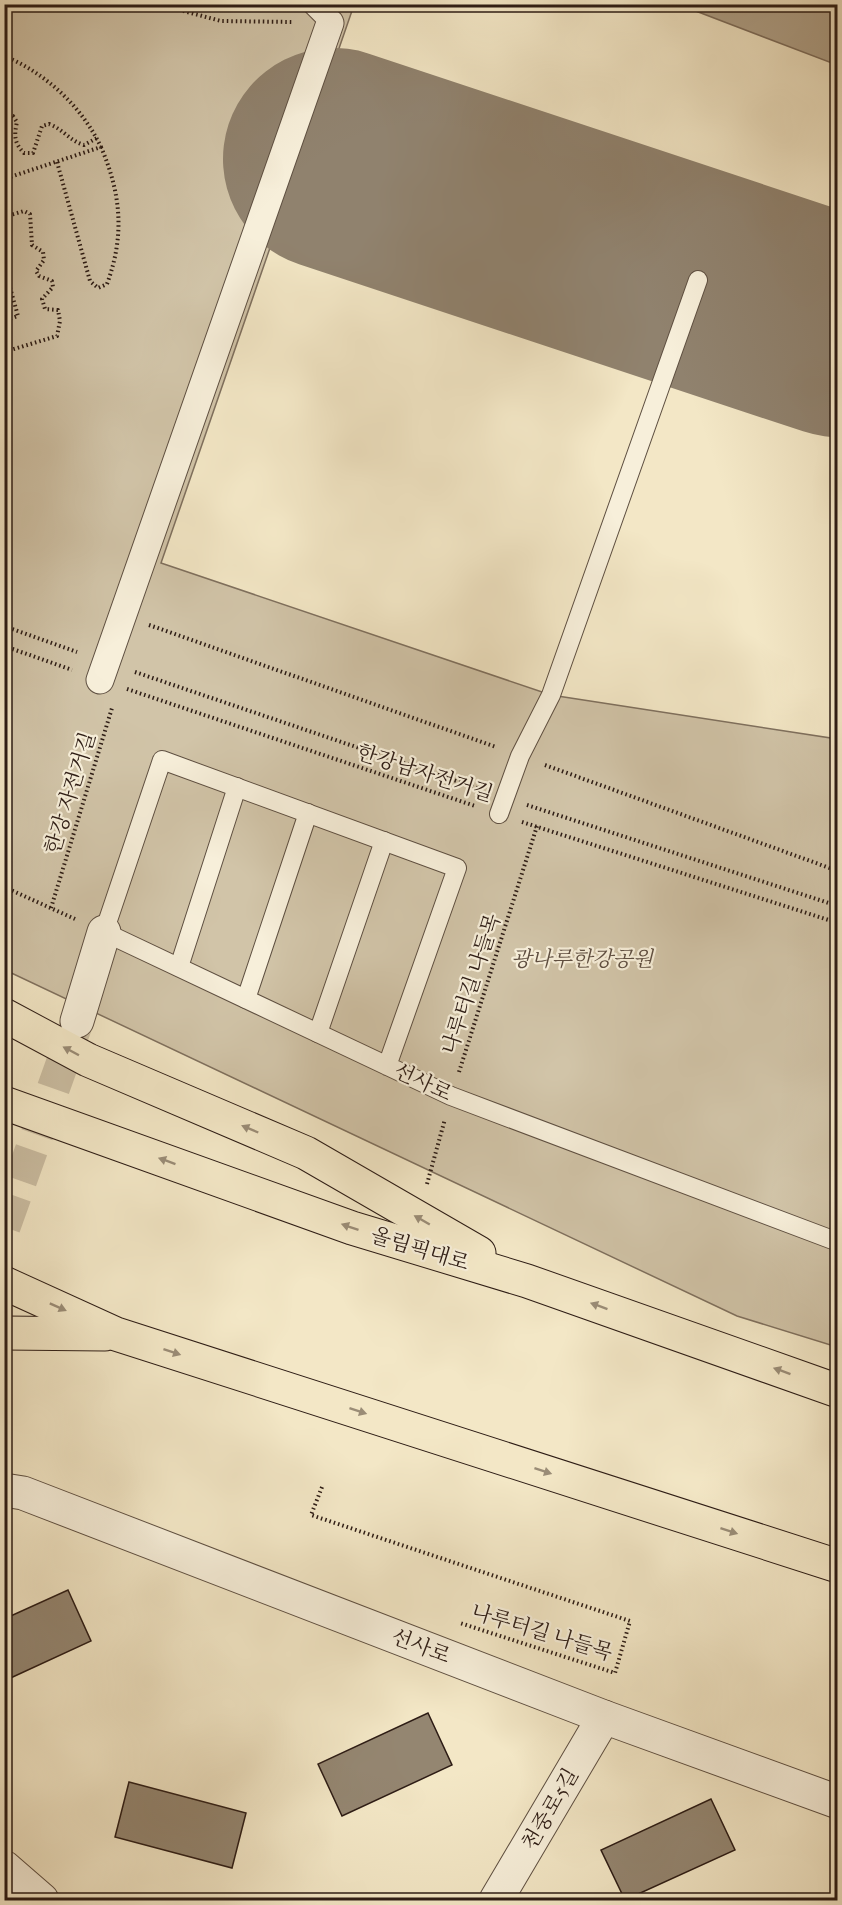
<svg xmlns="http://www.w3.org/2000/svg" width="842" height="1905" viewBox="0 0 842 1905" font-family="'IM FELL French Canon','Noto Serif KR',serif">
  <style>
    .green { fill: #d1c4a8; stroke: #7f705e; stroke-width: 1.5 }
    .water { fill: #b0a28a; stroke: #7c6c5b; stroke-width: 1.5 }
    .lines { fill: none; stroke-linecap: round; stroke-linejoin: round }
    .runway { stroke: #90826e; stroke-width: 222 }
    .building { fill: #948671; stroke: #2d1c15; stroke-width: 1.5 }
    .minor-tunnel { stroke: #cbbea3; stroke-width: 33; stroke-dasharray: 33 16; stroke-linecap: butt }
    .service-casing { stroke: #5e4f41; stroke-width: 20 }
    .pedestrian-casing { stroke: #5e4f41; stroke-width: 29 }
    .minor-casing { stroke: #5e4f41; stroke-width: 35 }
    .trunk-casing { stroke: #2d1c15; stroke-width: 35 }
    .path { stroke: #2d1c15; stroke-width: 4; stroke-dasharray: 1.5 3; stroke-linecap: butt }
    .service { stroke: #f7efda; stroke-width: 18 }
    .pedestrian { stroke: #f7efda; stroke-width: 27 }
    .minor { stroke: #f7efda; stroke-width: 33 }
    .trunk { stroke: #f3e7c6; stroke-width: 33 }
    .oneway { fill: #9a8c76 }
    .labels { text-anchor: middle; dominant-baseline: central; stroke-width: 4.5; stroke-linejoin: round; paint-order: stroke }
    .street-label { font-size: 21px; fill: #2d1c15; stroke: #f7efda }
    .park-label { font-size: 21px; font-style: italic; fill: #5e4e41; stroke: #f7efda }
  </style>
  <rect width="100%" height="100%" fill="#f3e7c6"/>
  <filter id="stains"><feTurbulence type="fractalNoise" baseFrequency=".00333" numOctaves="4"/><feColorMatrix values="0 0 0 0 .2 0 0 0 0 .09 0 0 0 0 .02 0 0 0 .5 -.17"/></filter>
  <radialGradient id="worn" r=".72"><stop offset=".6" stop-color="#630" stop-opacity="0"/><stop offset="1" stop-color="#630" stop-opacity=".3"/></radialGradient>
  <!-- green -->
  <polygon class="green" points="5,5 354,5 161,563 551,695 837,739 837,1347 737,1316 5,970"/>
  <!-- water -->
  <polygon class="water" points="680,5 837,5 837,65"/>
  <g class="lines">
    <!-- runway -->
    <polyline class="runway" points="334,159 838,326"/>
  </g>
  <!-- building -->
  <g class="building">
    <polygon points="68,1590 91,1641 4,1681 4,1619"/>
    <polygon points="428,1713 452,1765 342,1816 318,1764"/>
    <polygon points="129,1782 246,1813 232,1868 115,1837"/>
    <polygon points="711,1799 735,1850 625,1900 601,1850"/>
  </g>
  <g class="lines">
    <!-- minor-tunnel -->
    <polyline class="minor-tunnel" points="4,1227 77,1022"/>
    <!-- service casing -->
    <g class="service-casing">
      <g id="service">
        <polyline points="311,4 330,23"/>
        <polyline points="499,814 520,756 551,695 698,280"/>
        <polyline points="179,967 237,787"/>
        <polyline points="246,999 308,813"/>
        <polyline points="318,1033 384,841"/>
        <polyline points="387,1066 457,868 162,760 104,932 451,1096 838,1242"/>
      </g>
    </g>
    <!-- pedestrian casing -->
    <g class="pedestrian-casing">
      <polyline id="pedestrian" points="100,680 330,23"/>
    </g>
    <!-- minor casing -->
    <g class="minor-casing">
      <g id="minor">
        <polyline points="77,1021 104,932"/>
        <polyline points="4,1490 23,1493 604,1717 838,1802"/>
        <polyline points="4,1867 42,1900"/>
        <polyline points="496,1900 604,1717"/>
      </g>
    </g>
    <!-- trunk casing -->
    <g class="trunk-casing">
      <g id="trunk">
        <polyline points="4,1015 88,1060 306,1153 479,1253"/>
        <polyline points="4,1103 352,1228 527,1281 838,1391"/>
        <polyline points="4,1283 116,1334 838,1566"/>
        <polyline points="4,1333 105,1334"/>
      </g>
    </g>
    <!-- path -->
    <g class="path">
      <polyline points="157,4 221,21 292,22"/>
      <path d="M4,56C46,73 82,107 101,147L4,179"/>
      <path d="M4,114L13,116L17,122C14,135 14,143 24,153H33L42,126L49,124C63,129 70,141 84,145L97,138"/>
      <path d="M57,162L90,281L98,288L107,284C125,235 121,194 101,147"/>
      <polyline points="4,217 24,211 30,214 32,245 43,252 44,260 36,271 39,276 52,281 53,287 42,299 45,309 58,310 60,321 57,336 4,352"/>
      <polyline points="4,266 18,316 4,321"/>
      <polyline points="149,625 496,747"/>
      <polyline points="4,626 77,652"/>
      <polyline points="4,646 72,670"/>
      <polyline points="135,672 480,789"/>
      <polyline points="127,689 475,806"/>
      <polyline points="545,765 838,871"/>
      <polyline points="527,805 838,906"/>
      <polyline points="522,822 838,923"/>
      <polyline points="4,887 75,919"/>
      <polyline points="51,908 112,708"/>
      <polyline points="459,1072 537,826"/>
      <polyline points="427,1184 445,1119"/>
      <polyline points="322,1487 311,1515 630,1621 615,1673 460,1623"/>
    </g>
    <!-- service -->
    <use href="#service" class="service"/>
    <!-- pedestrian -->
    <use href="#pedestrian" class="pedestrian"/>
    <!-- minor -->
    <use href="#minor" class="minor"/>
    <!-- trunk -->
    <use href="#trunk" class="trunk"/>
  </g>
  <!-- one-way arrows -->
  <defs><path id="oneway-solid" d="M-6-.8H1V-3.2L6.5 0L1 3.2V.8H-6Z" transform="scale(1.5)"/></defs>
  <g class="oneway">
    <use href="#oneway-solid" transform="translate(71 1051) rotate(-152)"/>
    <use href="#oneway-solid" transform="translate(250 1129) rotate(-157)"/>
    <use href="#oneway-solid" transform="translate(167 1161) rotate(-160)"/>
    <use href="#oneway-solid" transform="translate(422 1220) rotate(-150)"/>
    <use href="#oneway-solid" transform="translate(350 1227) rotate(-161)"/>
    <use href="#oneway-solid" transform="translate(599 1306) rotate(-160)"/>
    <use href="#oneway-solid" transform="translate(58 1307) rotate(24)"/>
    <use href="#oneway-solid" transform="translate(172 1352) rotate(18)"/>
    <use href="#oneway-solid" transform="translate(782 1371) rotate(-160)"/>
    <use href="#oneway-solid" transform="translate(358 1411) rotate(18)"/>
    <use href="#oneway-solid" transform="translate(543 1471) rotate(18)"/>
    <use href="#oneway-solid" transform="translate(729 1531) rotate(18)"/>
  </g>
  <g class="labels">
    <!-- street labels -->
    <g class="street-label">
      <text transform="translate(425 773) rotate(18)">한강남자전거길</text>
      <text transform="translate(70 793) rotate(-73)">한강 자전거길</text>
      <text transform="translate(471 984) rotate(-72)">나루터길 나들목</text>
      <text transform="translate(423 1082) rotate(25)">선사로</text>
      <text transform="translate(420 1249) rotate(17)">올림픽대로</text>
      <text transform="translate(542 1632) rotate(17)">나루터길 나들목</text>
      <text transform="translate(421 1646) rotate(21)">선사로</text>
      <text transform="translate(550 1809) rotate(-60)">천중로5길</text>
    </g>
    <!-- park labels -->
    <g class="park-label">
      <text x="582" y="959">광나루한강공원</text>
    </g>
  </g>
  <!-- margin -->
  <rect width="842" height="1905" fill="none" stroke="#f3e7c6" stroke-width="24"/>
  <rect x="6" y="6" width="830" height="1893" fill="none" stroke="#2d1c15" stroke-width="3"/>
  <rect x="12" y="12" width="818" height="1881" fill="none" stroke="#2d1c15" stroke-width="1.5"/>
  <rect width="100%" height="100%" filter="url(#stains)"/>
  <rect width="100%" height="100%" fill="url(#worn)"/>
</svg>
